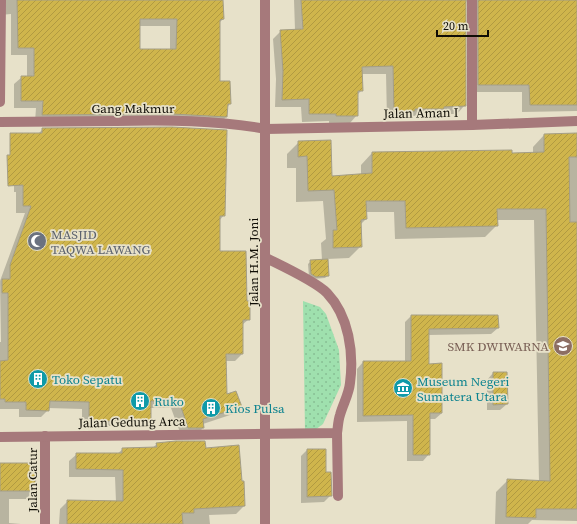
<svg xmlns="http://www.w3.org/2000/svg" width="577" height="524" viewBox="0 0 577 524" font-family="'Source Serif 4',serif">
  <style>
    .grass { fill: url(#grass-dots) }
    .shadow { fill: #0003; fill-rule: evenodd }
    .building { fill: url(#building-hatch); stroke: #a49e87; fill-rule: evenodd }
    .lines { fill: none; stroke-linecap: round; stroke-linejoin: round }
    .minor { stroke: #a6797b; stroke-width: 10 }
    .labels { text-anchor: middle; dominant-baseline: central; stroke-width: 3.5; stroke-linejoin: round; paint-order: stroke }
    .street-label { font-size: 13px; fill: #0f0d05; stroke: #e7e1c9 }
    .worship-label { font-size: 13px; fill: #5b616d; stroke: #e7e1c9; text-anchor: start }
    .education-label { font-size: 13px; fill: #785e54; stroke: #e7e1c9; text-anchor: end }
    .culture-label { font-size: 13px; fill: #0d838f; stroke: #e7e1c9; text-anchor: start }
  </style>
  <defs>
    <pattern id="grass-dots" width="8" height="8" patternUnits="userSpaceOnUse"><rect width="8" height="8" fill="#9fe0ae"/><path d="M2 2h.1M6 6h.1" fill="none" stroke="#88bf94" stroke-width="1.8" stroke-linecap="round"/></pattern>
    <pattern id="building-hatch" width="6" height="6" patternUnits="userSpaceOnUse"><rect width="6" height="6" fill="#cfb54c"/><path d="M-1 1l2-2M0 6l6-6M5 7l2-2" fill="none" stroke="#b19a41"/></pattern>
  </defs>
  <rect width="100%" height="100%" fill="#e7e1c9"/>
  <!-- grass -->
  <polygon class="grass" points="303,301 320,307 326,314 339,350 341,385 323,424 315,430 305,432"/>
  <!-- shadow -->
  <g class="shadow">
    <path d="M0,0H222L223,19L219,23V82L230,104L227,107L226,117L219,124L35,122L36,108H14V84L22,77H27V55H11V14L0,15ZM139,26H170V50H139Z"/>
    <polygon points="294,0 577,0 577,111 522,112 522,92 471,92 468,2 464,1 464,106 457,114 437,114 435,116 408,116 406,118 387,119 386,74 361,74 362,90 357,95 357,115 350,123 329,123 329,121 302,122 301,107 275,107 276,79 273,39 281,31 295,30"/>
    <polygon points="43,129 224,215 219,221 219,252 246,302 249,319 242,325 242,354 235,361 225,361 226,395 240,406 233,414 203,424 203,428 196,435 181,435 171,408 150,408 150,419 142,426 105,426 103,428 82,428 82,409 48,408 48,410 41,417 19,417 19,409 0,409 0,342 1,342 0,281 25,213 16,213 16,192 14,192 14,141 38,134"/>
    <polygon points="577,134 577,521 532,520 528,524 495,524 496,492 508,480 539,482 534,220 497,220 497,225 485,237 395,239 394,212 366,212 366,219 360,225 361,246 349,258 327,259 328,275 325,278 312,279 309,277 308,264 311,261 322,260 321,243 326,239 323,201 296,202 296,168 287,168 287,154 299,142 331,177 361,175 361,165 372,153 533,154 533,147 544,135"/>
    <polygon points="411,316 498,328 491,334 428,335 428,365 442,413 435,419 429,419 429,454 423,461 407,461 407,421 357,422 357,369 363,362 405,362 405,322"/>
    <polygon points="493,373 507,404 500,410 487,410 487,380"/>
    <polygon points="157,444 205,449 241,482 243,482 244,506 236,514 209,515 210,524 59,524 60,509 68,501 116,502 115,477 69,477 69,461 77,454 117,454 123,449 152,448"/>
    <polygon points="307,450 325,473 330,496 324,502 301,503 301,456"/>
    <polygon points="0,464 35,490 26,499 9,499 9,523 21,524 0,524"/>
  </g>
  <!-- building -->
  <g class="building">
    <path d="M17,0H223L224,19L220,20V81H230L231,104H228L227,117L173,114L42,115L43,101H21V76H34V48H18ZM140,19H177L176,49H140Z"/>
    <polygon points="301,0 466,0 466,106 444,107 444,109 415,109 415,111 394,112 393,66 362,67 363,91 358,91 358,116 336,116 336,114 309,114 309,99 282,100 283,71 280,30 303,29"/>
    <polygon points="478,0 577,0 577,105 530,105 529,85 478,85"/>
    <polygon points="172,127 227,130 225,216 220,216 220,251 246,251 247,301 250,301 250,320 243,320 243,354 226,354 227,394 236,391 242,407 203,419 204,428 188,428 179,401 151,401 151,420 111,419 111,421 89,421 89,402 50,401 49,411 26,410 26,402 5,402 5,399 0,399 0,361 8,360 8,293 2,293 2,279 10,279 10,265 31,206 23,206 23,185 8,186 7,155 10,155 10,133 42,133 42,128"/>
    <polygon points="577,133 577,157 569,157 570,222 577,222 577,509 536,509 536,518 506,517 507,479 550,481 546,209 497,209 498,226 406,228 405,201 366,201 367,219 361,220 362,247 333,248 333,230 337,230 334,190 308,191 307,156 298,157 298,141 331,140 332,176 372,173 372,152 512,150 512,153 544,152 544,134"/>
    <polygon points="328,259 329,276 316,277 311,274 310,260"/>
    <polygon points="411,315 498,315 499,328 429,329 429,364 442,363 442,413 430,413 430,455 413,455 413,415 363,416 363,361 411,361"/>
    <polygon points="493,372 507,372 508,404 493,405"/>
    <polygon points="176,441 205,441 206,448 239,445 242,481 244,481 245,506 194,509 194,513 182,513 183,524 67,524 67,500 123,501 123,470 76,469 76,453 122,453 122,448 157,447 156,443"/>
    <polygon points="307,449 326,449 326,472 331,472 332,496 307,497"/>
    <polygon points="0,463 35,463 36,491 0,491"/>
  </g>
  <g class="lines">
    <!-- minor -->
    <g class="minor">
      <polyline points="0,102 1,0"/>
      <path d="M0,122C39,122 78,121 116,121C166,120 217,120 266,129L472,125L577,121"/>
      <polyline points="472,125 472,0"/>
      <polyline points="337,433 338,496"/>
      <polyline points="45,436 45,524"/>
      <path d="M0,437L337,433C338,427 338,421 340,415C343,404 349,394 350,383C354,353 349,316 327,293C315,281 282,266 266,258"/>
      <polyline points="265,524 265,0"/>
    </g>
  </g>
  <!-- icons -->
  <defs>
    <g id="mosque-disc" transform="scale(1)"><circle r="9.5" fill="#6b7280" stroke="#e7e1c9"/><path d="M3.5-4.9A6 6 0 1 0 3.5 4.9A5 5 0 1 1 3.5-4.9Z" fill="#fff"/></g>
    <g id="school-disc" transform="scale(1)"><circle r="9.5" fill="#8d6e63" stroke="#e7e1c9"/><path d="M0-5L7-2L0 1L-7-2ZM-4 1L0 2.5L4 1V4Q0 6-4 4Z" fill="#fff"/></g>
    <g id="building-disc" transform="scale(1)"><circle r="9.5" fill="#0f9aa8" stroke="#e7e1c9"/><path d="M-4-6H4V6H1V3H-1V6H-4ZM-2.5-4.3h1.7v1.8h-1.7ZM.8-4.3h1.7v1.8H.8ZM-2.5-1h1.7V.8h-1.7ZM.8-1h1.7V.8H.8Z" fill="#fff"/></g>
    <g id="museum-disc" transform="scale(1)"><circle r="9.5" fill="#0f9aa8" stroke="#e7e1c9"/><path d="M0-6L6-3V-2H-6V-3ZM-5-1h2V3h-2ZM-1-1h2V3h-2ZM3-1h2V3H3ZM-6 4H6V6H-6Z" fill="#fff"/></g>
  </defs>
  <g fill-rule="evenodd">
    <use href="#mosque-disc" x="37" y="241"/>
    <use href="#school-disc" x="563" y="346"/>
    <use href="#building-disc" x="38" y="379"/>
    <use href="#museum-disc" x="403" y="388"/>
    <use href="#building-disc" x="140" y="401"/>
    <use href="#building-disc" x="211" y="408"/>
  </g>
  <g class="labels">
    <!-- street labels -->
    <g class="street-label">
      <text x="133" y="108">Gang Makmur</text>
      <text transform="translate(421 113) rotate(-1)">Jalan Aman I</text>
      <text transform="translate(253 262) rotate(-90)">Jalan H.M. Joni</text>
      <text transform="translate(132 422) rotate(-1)">Jalan Gedung Arca</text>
      <text transform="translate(32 480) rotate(-90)">Jalan Catur</text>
    </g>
    <!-- worship labels -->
    <g class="worship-label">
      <text x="51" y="234">MASJID<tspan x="51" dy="15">TAQWA LAWANG</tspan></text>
    </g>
    <!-- education labels -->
    <g class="education-label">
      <text x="549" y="346">SMK DWIWARNA</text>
    </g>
    <!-- culture labels -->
    <g class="culture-label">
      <text x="52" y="379">Toko Sepatu</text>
      <text x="417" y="381">Museum Negeri<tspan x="417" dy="15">Sumatera Utara</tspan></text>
      <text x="154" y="401">Ruko</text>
      <text x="225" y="408">Kios Pulsa</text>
    </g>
  </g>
  <!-- scale -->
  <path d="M437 30v6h51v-6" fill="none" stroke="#0f0d05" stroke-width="2"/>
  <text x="443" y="30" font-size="12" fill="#0f0d05" stroke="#e7e1c9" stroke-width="3" paint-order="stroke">20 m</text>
</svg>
